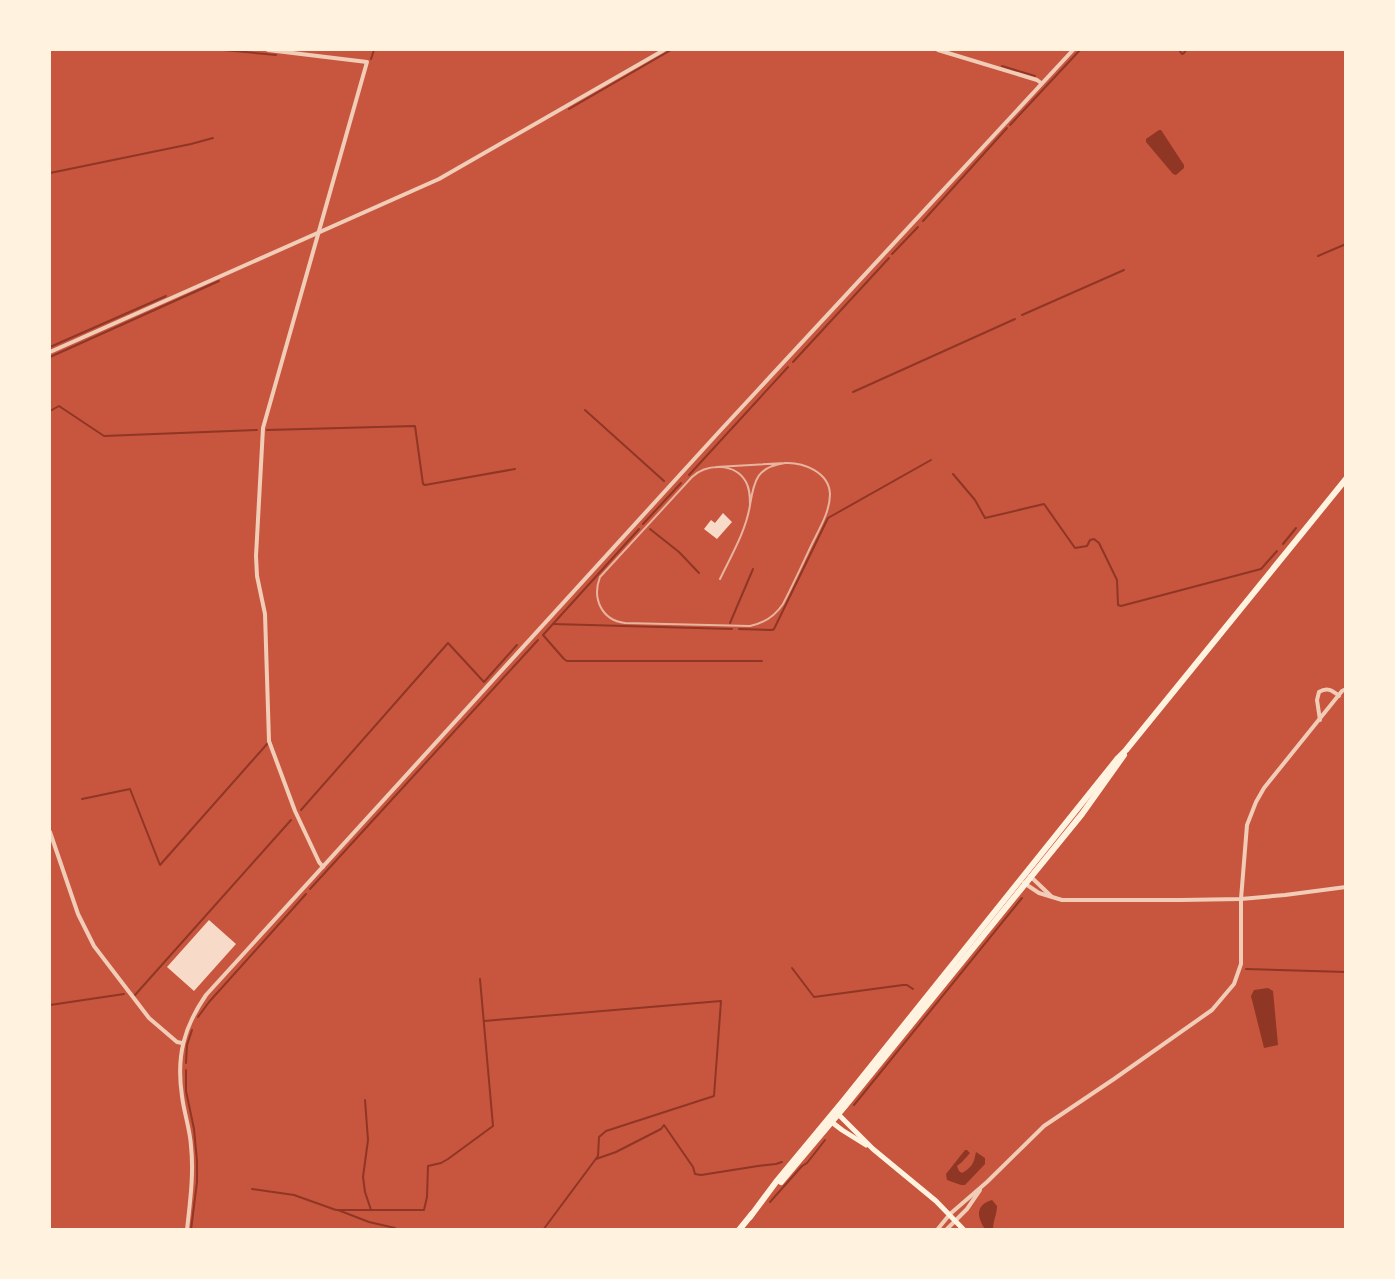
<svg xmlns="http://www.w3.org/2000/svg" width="1395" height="1279" viewBox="0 0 1395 1279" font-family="Signika,sans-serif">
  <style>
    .water { fill: #8f3625 }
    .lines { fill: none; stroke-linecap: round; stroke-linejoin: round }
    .stream { stroke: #8f3625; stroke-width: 2 }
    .building { fill: #f7dbc8 }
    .minor { stroke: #f1ccb7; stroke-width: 4 }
    .secondary { stroke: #fff3e0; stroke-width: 5 }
    .primary { stroke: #fff3e0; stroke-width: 6 }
    .rail { stroke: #e9b49f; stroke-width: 2 }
  </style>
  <rect width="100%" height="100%" fill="#c8553d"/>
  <!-- water -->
  <g class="water">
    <polygon points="1159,130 1161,130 1184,165 1184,168 1176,175 1173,174 1146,142 1146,139"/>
    <polygon points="1268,988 1273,991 1278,1045 1264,1048 1251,996 1254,990"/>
    <path d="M965,1150H967L970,1153L962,1162L957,1166L959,1171L962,1173C973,1167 974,1162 976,1152L985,1158V1164L965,1185H961L947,1180L946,1174Z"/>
    <path d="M992,1200L997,1206C997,1214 993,1221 993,1229H985C977,1217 975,1205 992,1200Z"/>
  </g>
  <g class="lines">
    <!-- stream -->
    <g class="stream">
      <polyline points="224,50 276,55"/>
      <polyline points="1179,50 1182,54 1184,53 1186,50"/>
      <polyline points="371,59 374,50"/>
      <polyline points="1002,66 1035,76"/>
      <polyline points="569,109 671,50"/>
      <polyline points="1010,125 1080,50"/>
      <polyline points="50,173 191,144 213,138"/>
      <polyline points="923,221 1007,128"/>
      <polyline points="892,254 918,227"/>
      <polyline points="1318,256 1346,244"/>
      <polyline points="1022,315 1124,270"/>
      <polyline points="50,347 166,296"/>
      <polyline points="50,357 219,281"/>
      <polyline points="793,362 889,258"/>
      <polyline points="853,392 1015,319"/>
      <polyline points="585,410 664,481"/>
      <polyline points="50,411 59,406 104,436 257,430"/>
      <polyline points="267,430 415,426 423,484 425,485 515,469"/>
      <polyline points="953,474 975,500 985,518 1044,504 1075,548 1087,546 1090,540 1094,539 1099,543 1117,580 1118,605 1121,606 1261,569 1277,551"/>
      <polyline points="689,475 788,367"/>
      <polyline points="643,524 681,483"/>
      <polyline points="639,529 543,635 564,659 567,661 762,661"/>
      <polyline points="650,529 679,552 699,573"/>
      <polyline points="1283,544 1296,528"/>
      <polyline points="730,623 753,569"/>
      <polyline points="553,624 732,629"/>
      <polyline points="739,629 772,630 774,629 828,518 931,460"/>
      <polyline points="82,799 130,789 160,865 267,744"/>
      <polyline points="301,810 448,643 484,682 517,645"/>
      <polyline points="310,889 538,640"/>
      <polyline points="792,968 814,997 903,985 907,985 913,989"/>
      <polyline points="1246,969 1346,972"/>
      <polyline points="135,995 291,820"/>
      <polyline points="50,1005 124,994"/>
      <polyline points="198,1017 209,1002 306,894"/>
      <polyline points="484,1021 721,1001 714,1096 606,1131 599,1137 598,1156 543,1230"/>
      <polyline points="186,1063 187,1045 192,1030"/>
      <polyline points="186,1070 186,1091 194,1129 197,1161 197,1182 191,1230"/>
      <polyline points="365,1100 368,1140 363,1177 365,1192 371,1210"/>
      <polyline points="854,1105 1022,898"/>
      <polyline points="596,1159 616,1152 661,1129 664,1125 693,1167 695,1174 701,1175 758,1166 776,1164 782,1162"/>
      <polyline points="252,1189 294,1195 336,1210 424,1210 427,1197 428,1166 441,1163 448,1159 493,1126 480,979"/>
      <polyline points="770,1202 802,1166 807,1163 825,1140"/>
      <polyline points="338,1210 369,1222 395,1228"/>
    </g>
  </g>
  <!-- building -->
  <g class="building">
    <polygon points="723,513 732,522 717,539 704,529 711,520 715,523"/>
    <polygon points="209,920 236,944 194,991 167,967"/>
  </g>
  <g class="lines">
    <!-- minor -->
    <g class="minor">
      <polyline points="268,50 367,62 263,428 256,556 257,576 265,614 269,741 295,811 319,862 323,867"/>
      <polyline points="938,50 1037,80 1041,83"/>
      <polyline points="50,352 439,179 664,50"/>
      <path d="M1320,720L1317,700L1319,692C1327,687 1332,690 1339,696"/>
      <polyline points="50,832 78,914 94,946 149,1018 177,1042 182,1043"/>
      <polyline points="1030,876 1051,896"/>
      <polyline points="1024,883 1039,893 1062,900 1181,900 1241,899 1285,895 1346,887"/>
      <path d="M187,1230C190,1202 194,1174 191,1146C190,1129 184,1113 182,1096C176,1056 184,1027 206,995L718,433L1073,50"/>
      <polyline points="937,1230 950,1214 987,1182 1044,1126 1114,1079 1212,1010 1234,984 1241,964 1241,899 1247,825 1256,802 1264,788 1342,691 1346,689"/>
      <polyline points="946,1230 967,1209 980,1190"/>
    </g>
    <!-- secondary -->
    <g class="secondary">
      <polyline points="836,1112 873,1149 936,1201 964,1230"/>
      <polyline points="829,1120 842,1130 866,1145"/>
    </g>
    <!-- primary -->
    <g class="primary">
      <polyline points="781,1182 845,1106 1082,814 1124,755"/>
      <polyline points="750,1217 776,1182 844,1100 1118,758 1126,750 1346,479"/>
      <polyline points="739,1230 752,1214"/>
    </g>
    <!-- rail -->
    <g class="rail">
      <path d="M716,467L785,463C803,462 829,472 830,494C830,512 819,529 811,546C802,565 793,585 783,604C775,616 765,623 750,626L625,623C601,620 592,598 600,577L692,477C706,464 735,462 746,482C750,489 750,497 750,505C754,480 757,467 785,463"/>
      <path d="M720,579C731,556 746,531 750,505"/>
    </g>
  </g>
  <!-- border -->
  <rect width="1395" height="1279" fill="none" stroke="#fff3e0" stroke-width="102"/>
</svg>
